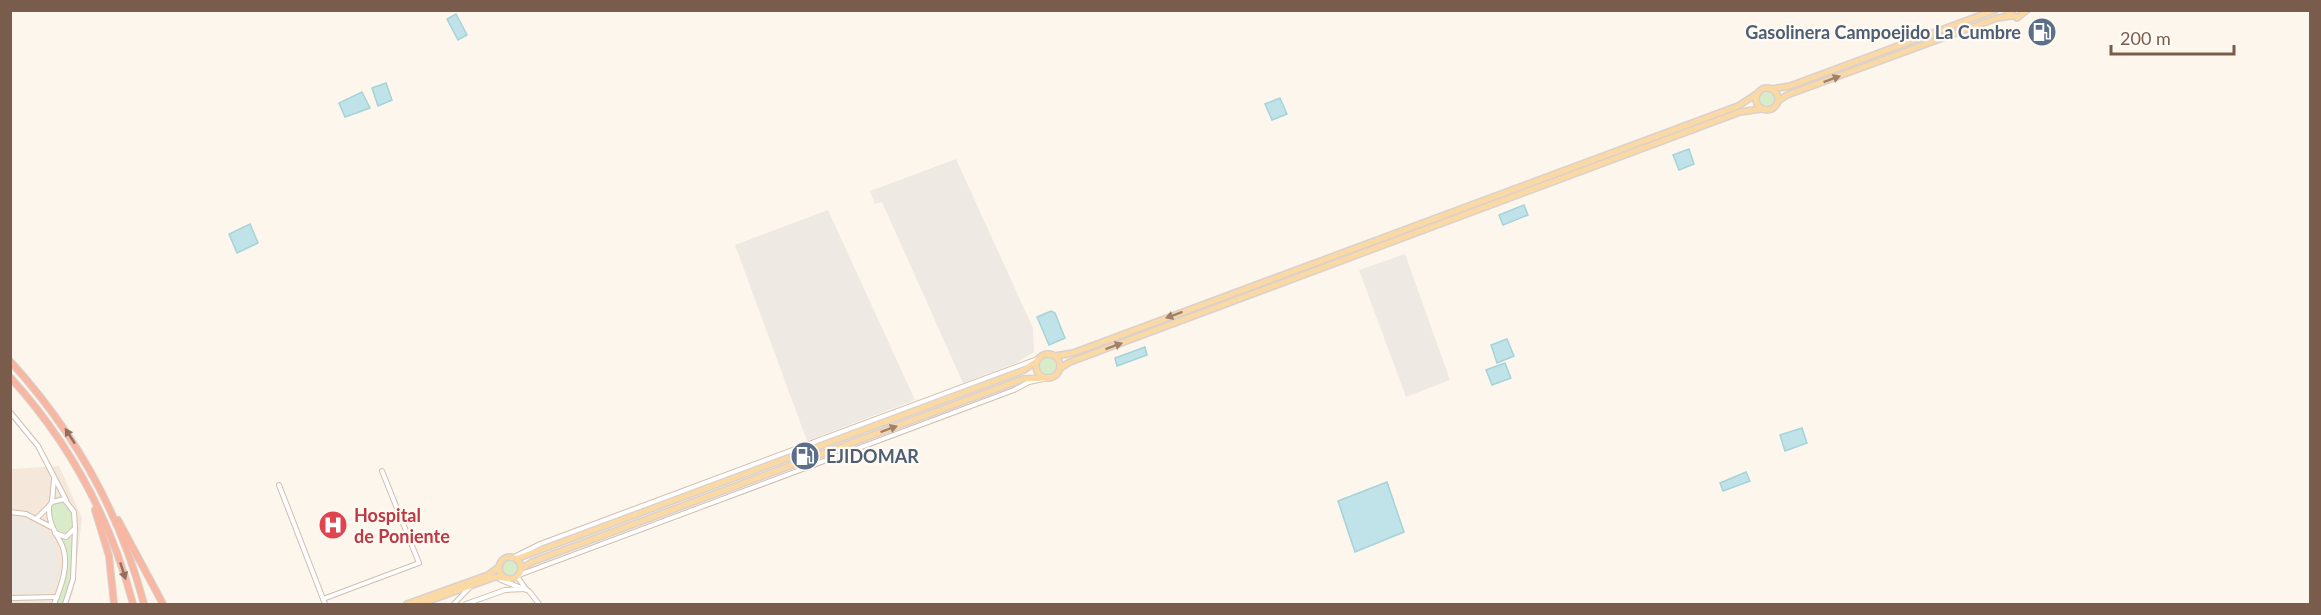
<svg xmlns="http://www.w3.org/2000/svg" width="2321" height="615" viewBox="0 0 2321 615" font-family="Lato,sans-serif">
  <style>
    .residential { fill: #f5e8da }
    .industrial { fill: #efe9e4 }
    .green { fill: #d8ecc9 }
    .water { fill: #bfe3e8; stroke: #a5d3da; stroke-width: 1.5 }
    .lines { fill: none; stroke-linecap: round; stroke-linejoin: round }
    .minor-casing { stroke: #d1beb0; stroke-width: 6 }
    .major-casing { stroke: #dad1cd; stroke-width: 8 }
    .highway-casing { stroke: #dad1cd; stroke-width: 8 }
    .minor { stroke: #fff; stroke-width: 4 }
    .major { stroke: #fbd9a5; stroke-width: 5 }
    .highway { stroke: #f7b7a3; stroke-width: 6 }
    .oneway { fill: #a18267 }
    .oneway2 { fill: #936e5e }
    .labels { text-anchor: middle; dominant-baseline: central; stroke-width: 4.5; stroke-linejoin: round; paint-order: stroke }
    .service-label { font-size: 18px; font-weight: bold; fill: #4e5e75; stroke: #fffaf3; text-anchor: end }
    .health-label { font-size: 18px; font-weight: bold; fill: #be3a42; stroke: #fffaf3; text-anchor: start }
  </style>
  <rect width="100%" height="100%" fill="#fdf6ec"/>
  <!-- residential -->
  <polygon class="residential" points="59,466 82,518 73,592 68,604 11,604 11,469"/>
  <!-- industrial -->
  <g class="industrial">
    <polygon points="956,159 1033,328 1034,352 1016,363 963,383 882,202 875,204 870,191"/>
    <polygon points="828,210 915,400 807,441 735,245"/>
    <polygon points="1405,254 1450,380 1406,397 1359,270"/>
    <polygon points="10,517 34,522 50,536 55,545 59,571 55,585 48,593 11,594"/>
  </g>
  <!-- green -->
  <g class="green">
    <circle cx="1767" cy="99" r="9"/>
    <circle cx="1048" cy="366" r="10"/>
    <path d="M63,501L73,513L74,528L66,535C52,531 45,515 53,502Z"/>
    <polygon points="74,531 72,579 64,604 55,604 66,567 60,538 66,538"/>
    <circle cx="510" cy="568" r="9"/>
  </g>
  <!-- water -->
  <g class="water">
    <polygon points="456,14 467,35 458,40 447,19"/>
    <polygon points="386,83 392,100 378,106 372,88"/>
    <polygon points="362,92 370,108 345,117 339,103"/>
    <polygon points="1280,98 1287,114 1272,120 1265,104"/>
    <polygon points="1689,149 1694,164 1679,170 1673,155"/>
    <polygon points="1524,205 1528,215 1503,225 1499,215"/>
    <polygon points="250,224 258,243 237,253 229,234"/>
    <polygon points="1051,311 1055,313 1065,338 1049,345 1037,317"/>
    <polygon points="1507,339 1514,356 1497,363 1491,345"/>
    <polygon points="1145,347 1147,355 1117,366 1115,358"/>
    <polygon points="1505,363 1511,378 1492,385 1486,370"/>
    <polygon points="1802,428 1807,443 1785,451 1780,435"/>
    <polygon points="1746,472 1750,481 1723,491 1720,483"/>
    <polygon points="1387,482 1404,532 1355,552 1338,501"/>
  </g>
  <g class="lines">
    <!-- minor casing -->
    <g class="minor-casing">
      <g id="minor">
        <polyline points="10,412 38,446 66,500"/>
        <polyline points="279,485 325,604"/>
        <polyline points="52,502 54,479"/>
        <polyline points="10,512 26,514 51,527"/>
        <polyline points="37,518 48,507"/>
        <polyline points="512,558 540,544 1040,358"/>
        <polyline points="519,575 1014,390 1029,382 1052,377"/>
        <polyline points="517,576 525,588"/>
        <polyline points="501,580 529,591 539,604"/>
        <polyline points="10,598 57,597"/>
        <polyline points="323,599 419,563 382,471"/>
        <path d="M54,604C61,587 70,564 62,545C55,531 48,523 49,506L52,502L64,499L74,512L75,528L66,537L55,533"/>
        <polyline points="65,604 73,579 75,529"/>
        <polyline points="454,604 470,587"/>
        <polyline points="466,604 505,590 526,589"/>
      </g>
    </g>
    <!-- major casing -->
    <g class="major-casing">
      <g id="major">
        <polyline points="2006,10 2017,18 2027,10"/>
        <circle cx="1767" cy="99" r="11"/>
        <polyline points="1772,89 1790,86 1995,10"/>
        <polyline points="1778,101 1787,95 1997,18 2011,16"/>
        <circle cx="1048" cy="366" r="12"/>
        <polyline points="1055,356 1073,353 1738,106 1758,93"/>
        <polyline points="1060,368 1070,362 1740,112 1761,109"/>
        <circle cx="510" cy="568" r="11"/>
        <polyline points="516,559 1024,370 1038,360"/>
        <polyline points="521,569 532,562 1023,379 1046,378"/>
        <polyline points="407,604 488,575 499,567"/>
        <polyline points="420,604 495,577 505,578"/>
      </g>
    </g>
    <!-- highway casing -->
    <g class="highway-casing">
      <g id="highway">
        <path d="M10,361C74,431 120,513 144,604"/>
        <path d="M10,377C69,442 111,520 133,604"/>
        <polyline points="95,510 109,556 114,604"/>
        <polyline points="118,520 163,604"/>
      </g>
    </g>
    <!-- minor -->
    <use href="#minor" class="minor"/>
    <!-- major -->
    <use href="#major" class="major"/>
    <!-- highway -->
    <use href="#highway" class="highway"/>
  </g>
  <!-- one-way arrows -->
  <defs><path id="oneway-solid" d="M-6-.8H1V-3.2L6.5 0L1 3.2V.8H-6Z" transform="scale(1.5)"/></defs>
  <g class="oneway">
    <use href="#oneway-solid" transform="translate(1832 79) rotate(-20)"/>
    <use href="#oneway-solid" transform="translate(1174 315) rotate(160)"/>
    <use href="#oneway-solid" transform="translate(1114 346) rotate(-20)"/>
    <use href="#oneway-solid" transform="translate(889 429) rotate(-20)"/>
  </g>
  <g class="oneway2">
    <use href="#oneway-solid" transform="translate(70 436) rotate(-123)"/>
    <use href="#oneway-solid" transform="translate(123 571) rotate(72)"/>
  </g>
  <!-- icons -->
  <defs>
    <g id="fuel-disc" transform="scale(1.5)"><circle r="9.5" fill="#5c6f8a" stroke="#fffaf3"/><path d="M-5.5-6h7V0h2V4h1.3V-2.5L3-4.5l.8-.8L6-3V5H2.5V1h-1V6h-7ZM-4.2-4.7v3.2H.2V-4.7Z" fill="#fff"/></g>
    <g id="hospital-disc" transform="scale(1.5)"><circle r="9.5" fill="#e0444e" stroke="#fffaf3"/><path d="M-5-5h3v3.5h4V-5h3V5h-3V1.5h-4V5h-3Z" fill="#fff"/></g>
  </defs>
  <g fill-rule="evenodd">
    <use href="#fuel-disc" x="2042" y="32"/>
    <use href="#fuel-disc" x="805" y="456"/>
    <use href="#hospital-disc" x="333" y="525"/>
  </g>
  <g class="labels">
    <!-- service labels -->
    <g class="service-label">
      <text x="2021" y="32">Gasolinera Campoejido La Cumbre</text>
      <text x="826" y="456" text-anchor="start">EJIDOMAR</text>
    </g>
    <!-- health labels -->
    <g class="health-label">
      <text x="354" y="515">Hospital<tspan x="354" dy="21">de Poniente</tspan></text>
    </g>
  </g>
  <!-- border -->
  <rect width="2321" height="615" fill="none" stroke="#7a5c4d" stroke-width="24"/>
  <!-- scale -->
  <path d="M2111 45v9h123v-9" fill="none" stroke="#7a5c4d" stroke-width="3"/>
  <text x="2120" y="45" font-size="18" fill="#7a5c4d" stroke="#fffaf3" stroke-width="4.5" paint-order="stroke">200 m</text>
</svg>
